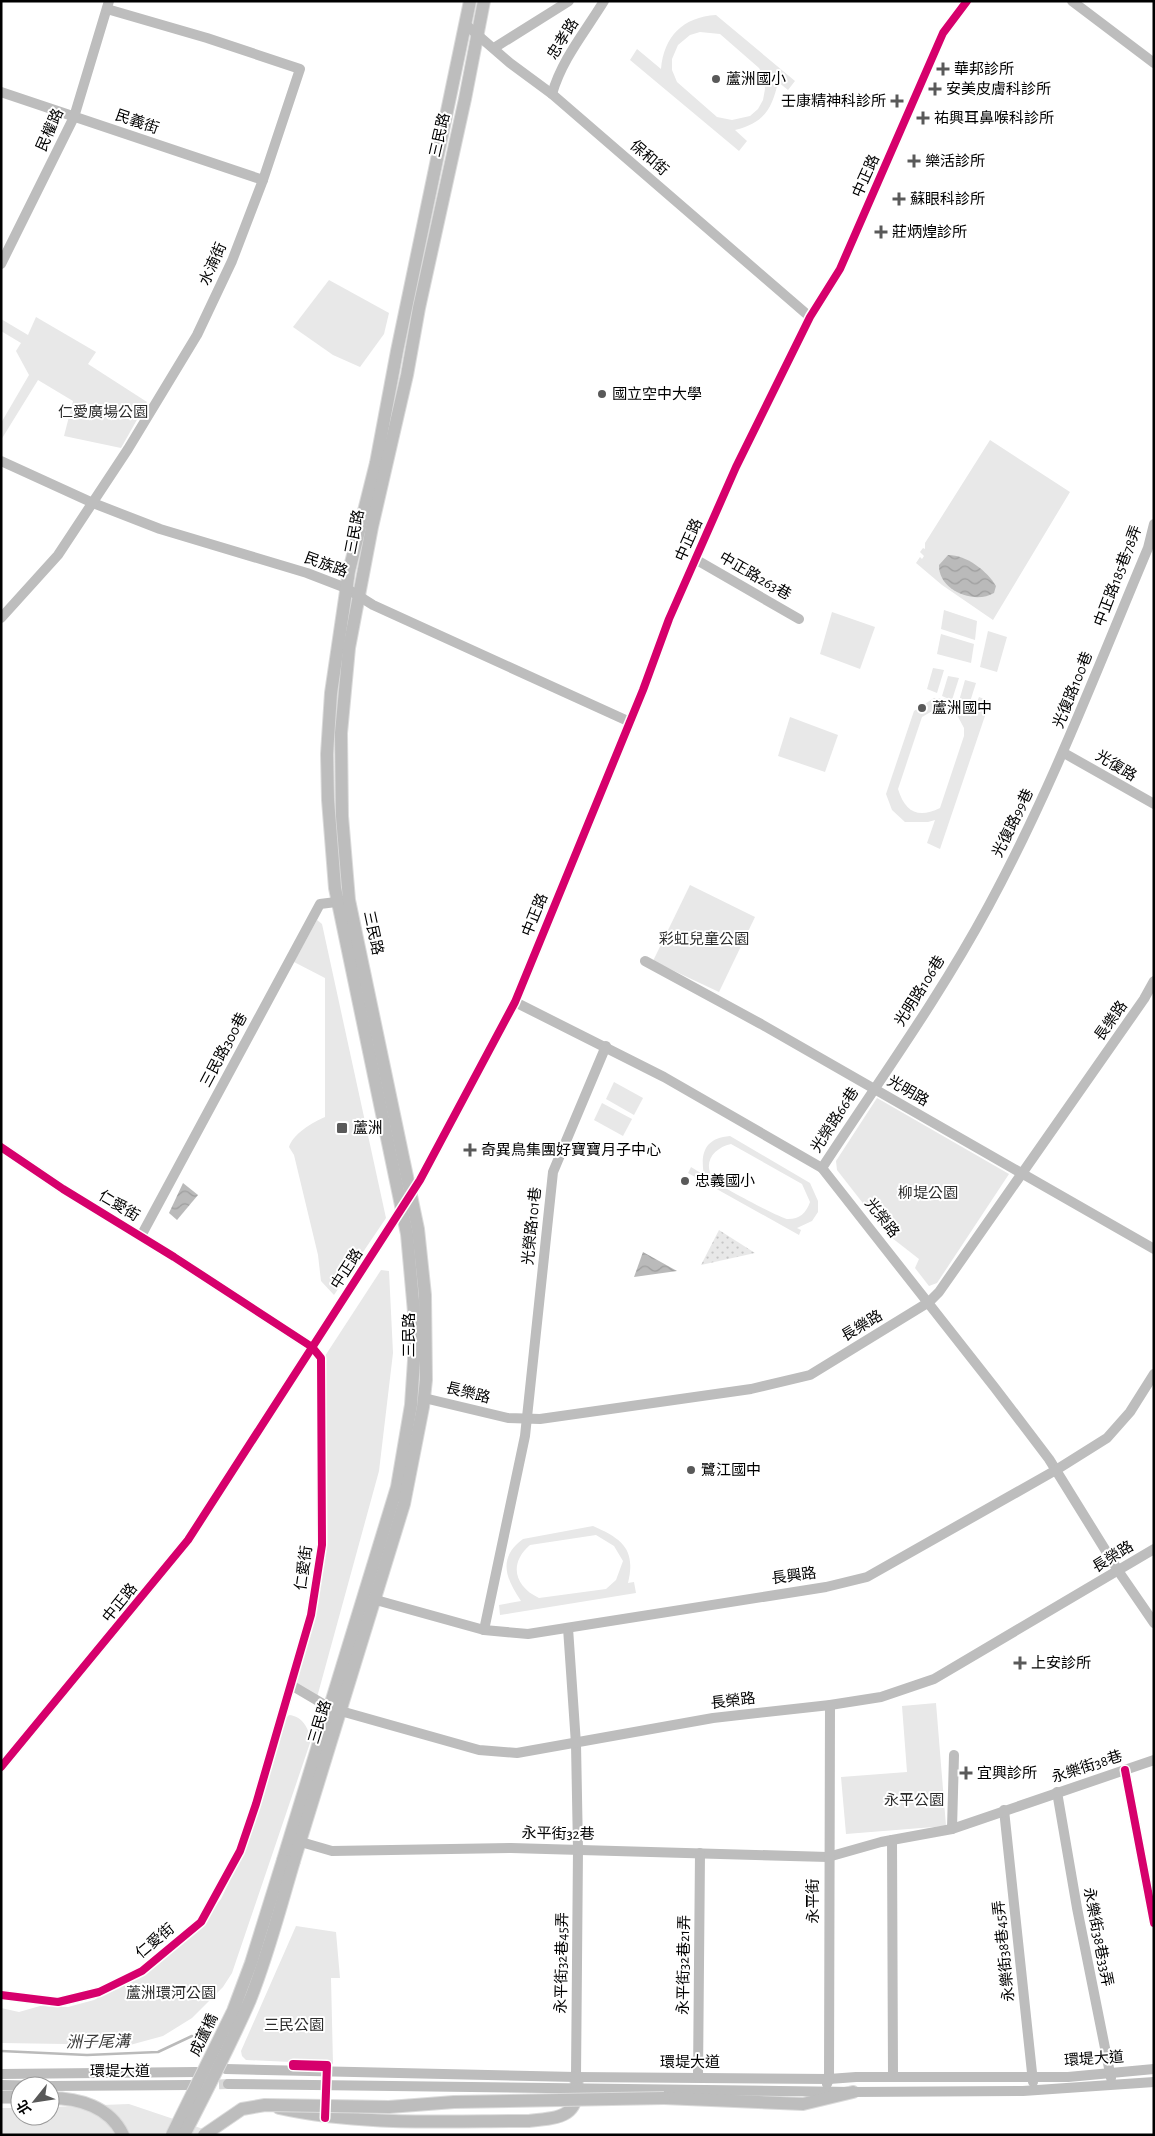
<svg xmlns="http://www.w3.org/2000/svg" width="1155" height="2136" viewBox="0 0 1155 2136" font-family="'Alegreya Sans','Noto Sans TC',sans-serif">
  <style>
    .green { fill: #e8e8e8; fill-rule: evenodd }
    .garden { fill: url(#garden-dots) }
    .water { fill: url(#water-waves) }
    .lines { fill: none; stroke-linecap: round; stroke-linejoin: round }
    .stream { stroke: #bababa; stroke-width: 2.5 }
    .minor-tunnel { stroke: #d9d9d9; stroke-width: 10; stroke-dasharray: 10 5; stroke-linecap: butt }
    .major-casing { stroke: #dbdbdb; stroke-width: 14 }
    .minor { stroke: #bdbdbd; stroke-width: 10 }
    .major { stroke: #bdbdbd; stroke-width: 12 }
    .major-bridge-casing { stroke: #dbdbdb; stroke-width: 14; stroke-linecap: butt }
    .major-bridge { stroke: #bdbdbd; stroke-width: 12 }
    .cycleway-casing { stroke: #fff; stroke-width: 11 }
    .cycleway { stroke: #d6006c; stroke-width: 8 }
    .poi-dot { fill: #595959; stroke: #fff; stroke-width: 2 }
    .labels { text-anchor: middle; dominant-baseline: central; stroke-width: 4; stroke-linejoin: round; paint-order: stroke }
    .street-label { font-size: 15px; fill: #000; stroke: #fff }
    .poi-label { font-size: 15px; fill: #000; stroke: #fff; text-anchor: start }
    .park-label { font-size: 15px; fill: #2c2c2c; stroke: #fff }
    .water-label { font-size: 16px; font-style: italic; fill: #3d3d3d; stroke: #fff }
  </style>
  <defs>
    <pattern id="garden-dots" width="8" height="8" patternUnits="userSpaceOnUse" patternTransform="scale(1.25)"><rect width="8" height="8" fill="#e8e8e8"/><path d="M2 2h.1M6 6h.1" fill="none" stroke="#c5c5c5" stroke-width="1.8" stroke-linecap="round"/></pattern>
    <pattern id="water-waves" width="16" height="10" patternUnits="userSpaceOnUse" patternTransform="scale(1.25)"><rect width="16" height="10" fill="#bababa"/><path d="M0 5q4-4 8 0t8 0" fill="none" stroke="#9e9e9e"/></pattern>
  </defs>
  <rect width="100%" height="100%" fill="#fff"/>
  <!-- green -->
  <g class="green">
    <path d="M716,15L795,81L788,90L778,82C772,109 764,123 735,130L747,141L739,151L630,60L637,49L661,69C664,36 683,17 716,15ZM700,32L720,34L759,68L764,77L765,89L763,100L758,109L750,116L732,120L717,117L677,82L672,70V59L678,45L690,35Z"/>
    <polygon points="329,280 389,313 384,334 360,367 333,355 293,327"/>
    <polygon points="36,317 96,352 88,364 147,402 121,448 64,436 73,401 38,380 1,440 1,423 29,375 16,351 21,343 1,331 1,319 28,335"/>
    <polygon points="990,440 1070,492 993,620 942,585 916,563 920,557 922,559 924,556 920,552 923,548 925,549 925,543"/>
    <polygon points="944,610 977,621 975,640 941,629"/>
    <polygon points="832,612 875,627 860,669 820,654"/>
    <polygon points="988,631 1007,637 997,672 980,667"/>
    <polygon points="941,634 974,644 971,663 937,654"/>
    <polygon points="933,668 944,670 937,693 927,689"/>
    <path d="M948,676L959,678L952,700L962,706L971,717L979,697L990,701L940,849L927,843L935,820L928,822H905L892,810L886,794L914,711L934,698L949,699L942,696ZM939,707L955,711L964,728V736L940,808C918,819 905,812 898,789L922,717Z"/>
    <polygon points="965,680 976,683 969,705 959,701"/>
    <polygon points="790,717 838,735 825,772 778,756"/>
    <polygon points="690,885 755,917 719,992 653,961"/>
    <path d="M317,920L322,924L386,1218L334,1295L321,1281L318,1255L294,1155L289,1147C293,1134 313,1122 325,1117V978L294,962Z"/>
    <polygon points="614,1082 643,1098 634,1115 606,1099"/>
    <polygon points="877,1098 1009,1174 937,1283 929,1286 915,1268 919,1259 887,1234 837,1170 836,1161"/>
    <polygon points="602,1103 632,1119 623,1136 594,1120"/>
    <path d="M730,1136L810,1183L818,1201V1212L812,1221L797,1228L801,1230L799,1235L688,1173L691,1167L704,1175C700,1153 705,1138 730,1136ZM731,1144L802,1184L810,1202C806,1213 800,1219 788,1219C782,1219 719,1186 715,1181C701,1164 713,1148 731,1144Z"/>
    <polygon points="381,1270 389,1271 393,1353 379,1471 316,1701 291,1685 325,1547 325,1356"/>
    <path d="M593,1526C623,1539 636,1550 628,1583L634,1582L636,1593L500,1615L499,1605L521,1601C506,1579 497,1558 523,1539ZM596,1535L614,1546L623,1561L616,1580L606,1589L539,1598C515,1587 508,1564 530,1545Z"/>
    <polygon points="936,1703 946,1826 846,1834 841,1777 907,1772 902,1706"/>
    <path d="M289,1715C303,1716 311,1731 310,1743L232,1973L223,1987L192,2018L163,2036L130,2045L1,2043V2008L19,2012L40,2006L68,2007L94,2000L141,1975L187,1940L221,1899L243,1853L286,1718Z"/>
    <polygon points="296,1926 336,1932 340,1978 331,1978 333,2064 246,2060 242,2056 241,2051"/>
    <polygon points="129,2104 221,2135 1,2135 1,2108 20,2108 20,2116 50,2116 50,2107"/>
  </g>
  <!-- garden -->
  <polygon class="garden" points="719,1230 755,1253 701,1265"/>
  <!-- water -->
  <g class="water">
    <path d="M948,555C967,555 987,571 996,586L994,593C974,605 938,590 939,565Z"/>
    <polygon points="183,1183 198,1195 177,1220 169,1213"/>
    <polygon points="643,1252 677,1271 634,1277"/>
  </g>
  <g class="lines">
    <!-- stream -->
    <polyline class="stream" points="1,2051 87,2055 158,2052 192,2036"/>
    <!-- minor-tunnel -->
    <polyline class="minor-tunnel" points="204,2085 228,2084"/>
    <!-- major casing -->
    <g class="major-casing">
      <g id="major">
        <polyline points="283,1860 397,1487 411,1405 414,1360 414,1312 407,1234 335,888 328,800 327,754 331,693 349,571 376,463 397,351 470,1"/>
        <polyline points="294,1861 404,1504 423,1407 426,1380 425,1295 418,1229 349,900 342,816 341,733 349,648 372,527 407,375 419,308 465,99 484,1"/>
        <polyline points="1,2097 20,2097"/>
        <path d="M50,2098C79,2098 110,2107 123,2135"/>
        <polyline points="664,2098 803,2104 853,2092"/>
        <path d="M279,2108C360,2126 445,2121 528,2121C560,2118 582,2117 576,2077"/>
      </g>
    </g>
    <!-- minor -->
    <g class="minor">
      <polyline points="1072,1 1154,63"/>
      <polyline points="465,24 510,63 552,94 810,317"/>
      <polyline points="494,48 569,1"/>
      <polyline points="1,92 263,180"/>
      <path d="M552,94C562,59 585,32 604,1"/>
      <polyline points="1,264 74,117 109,1"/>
      <polyline points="1,461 93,503 160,529 307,573 346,588 373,605 630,722"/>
      <polyline points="695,559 799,619"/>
      <polyline points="1,618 58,555 128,449 197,335 232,261 263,180 300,69 207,38 107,9"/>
      <polyline points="1064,753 1154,804"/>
      <polyline points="645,961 761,1024 1154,1249"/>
      <polyline points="515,1002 664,1077 822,1168 995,1388 1049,1459 1119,1572 1154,1623"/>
      <polyline points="1,1147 63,1189 174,1257 312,1347 321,1358 322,1545 311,1615 256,1804 240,1851 201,1922 142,1971 99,1992 58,2002 1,1995"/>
      <path d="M822,1168C878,1082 939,998 988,907C1051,791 1097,669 1148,548L1154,524"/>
      <polyline points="141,1236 320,904 344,901"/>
      <polyline points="424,1398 508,1418 540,1419 751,1389 810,1375 929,1302 939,1292 1144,999 1154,981"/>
      <polyline points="376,1600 484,1630 528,1634 826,1587 867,1577 1056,1470 1107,1438 1130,1412 1154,1374"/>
      <polyline points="568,1628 576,1744 578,1849 576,2077"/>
      <polyline points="484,1630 525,1436 553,1172 606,1046"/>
      <polyline points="291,1685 330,1708 479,1750 517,1753 713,1718 830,1705 881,1697 934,1679 1154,1549"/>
      <polyline points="1,1767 188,1540 420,1180 515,1002 643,690 669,619 736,467 810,317 840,269 943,33 967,1"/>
      <polyline points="1125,1770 1154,1923"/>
      <polyline points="1057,1792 1077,1908 1111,2078"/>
      <polyline points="1004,1810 1033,2082"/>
      <polyline points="952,1829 954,1755"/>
      <polyline points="294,1840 332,1851 511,1848 828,1857 881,1842 952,1829 1154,1760"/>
      <polyline points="892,1840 893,2077"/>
      <polyline points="226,2069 576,2077 829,2079 856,2077 1068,2077 1154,2069"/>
      <polyline points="1,2074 196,2072"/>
      <polyline points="698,2077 700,1853"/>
      <polyline points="228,2084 853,2092 1023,2091 1154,2082"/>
      <polyline points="827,2084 829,2079 830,1705"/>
      <polyline points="1,2085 50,2086"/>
      <polyline points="50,2086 190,2085"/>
    </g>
    <!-- major -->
    <use href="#major" class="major"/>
    <!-- major-bridge casing -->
    <g class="major-bridge-casing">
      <g id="major-bridge">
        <polyline points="172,2135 233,2011 251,1963 283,1860"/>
        <path d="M184,2135C207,2090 230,2046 250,2000C268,1955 280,1908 294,1861"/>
        <polyline points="204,2135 242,2109 265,2105 389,2107 454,2102 664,2098"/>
      </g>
    </g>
    <!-- major-bridge -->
    <use href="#major-bridge" class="major-bridge"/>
    <!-- cycleway casing -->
    <g class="cycleway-casing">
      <g id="cycleway">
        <polyline points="1,1147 63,1189 174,1257 312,1347 321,1358 322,1545 311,1615 256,1804 240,1851 201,1922 142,1971 99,1992 58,2002 1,1995"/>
        <polyline points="1,1767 188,1540 420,1180 515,1002 643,690 669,619 736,467 810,317 840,269 943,33 967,1"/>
        <polyline points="1125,1770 1154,1923"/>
        <polyline points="324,2067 293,2066 293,2064 327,2065 325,2118"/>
      </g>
    </g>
    <!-- cycleway -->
    <use href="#cycleway" class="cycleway"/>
  </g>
  <!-- markers -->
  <g class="poi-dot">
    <path d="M940.5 61.5h5v5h5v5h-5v5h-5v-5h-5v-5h5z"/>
    <circle cx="716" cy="79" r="5"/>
    <path d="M932.5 81.5h5v5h5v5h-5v5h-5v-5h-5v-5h5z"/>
    <path d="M894.5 93.5h5v5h5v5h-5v5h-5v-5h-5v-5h5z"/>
    <path d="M920.5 110.5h5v5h5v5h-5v5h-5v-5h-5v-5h5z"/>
    <path d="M911.5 153.5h5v5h5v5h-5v5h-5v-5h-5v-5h5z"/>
    <path d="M896.5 191.5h5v5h5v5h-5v5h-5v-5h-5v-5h5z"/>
    <path d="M878.5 224.5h5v5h5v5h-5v5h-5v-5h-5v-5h5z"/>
    <circle cx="602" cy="394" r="5"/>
    <circle cx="922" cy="708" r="5"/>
    <rect x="336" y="1122" width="12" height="12" rx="2.5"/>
    <path d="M467.5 1142.5h5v5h5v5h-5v5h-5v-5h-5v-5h5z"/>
    <circle cx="685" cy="1181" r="5"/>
    <circle cx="691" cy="1470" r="5"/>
    <path d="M1017.5 1655.5h5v5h5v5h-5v5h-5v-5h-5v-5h5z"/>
    <path d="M963.5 1765.5h5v5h5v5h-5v5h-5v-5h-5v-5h5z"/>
  </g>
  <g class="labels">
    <!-- street labels -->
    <g class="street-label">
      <text transform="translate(563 39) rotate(-58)">忠孝路</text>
      <text transform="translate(137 122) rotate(19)">民義街</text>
      <text transform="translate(50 130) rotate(-66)">民權路</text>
      <text transform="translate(440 135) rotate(-77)">三民路</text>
      <text transform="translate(649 158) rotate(41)">保和街</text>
      <text transform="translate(866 176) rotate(-66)">中正路</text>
      <text transform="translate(213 264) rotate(-66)">水湳街</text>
      <text transform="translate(355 532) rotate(-79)">三民路</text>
      <text transform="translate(689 540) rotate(-66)">中正路</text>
      <text transform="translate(326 565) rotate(20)">民族路</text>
      <text transform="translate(755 576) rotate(30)">中正路263巷</text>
      <text transform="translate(1118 576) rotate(-69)">中正路185巷78弄</text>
      <text transform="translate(1073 690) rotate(-68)">光復路100巷</text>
      <text transform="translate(1116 766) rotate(31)">光復路</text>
      <text transform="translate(1013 823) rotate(-64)">光復路99巷</text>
      <text transform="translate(535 915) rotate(-68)">中正路</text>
      <text transform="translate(373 933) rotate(78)">三民路</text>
      <text transform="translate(920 991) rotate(-58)">光明路106巷</text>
      <text transform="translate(1111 1021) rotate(-55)">長樂路</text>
      <text transform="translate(224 1050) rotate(-62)">三民路300巷</text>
      <text transform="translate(908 1091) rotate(30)">光明路</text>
      <text transform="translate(835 1120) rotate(-57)">光榮路66巷</text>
      <text transform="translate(119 1206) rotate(31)">仁愛街</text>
      <text transform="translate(882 1218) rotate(52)">光榮路</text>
      <text transform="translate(532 1226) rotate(-84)">光榮路101巷</text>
      <text transform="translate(347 1269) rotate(-57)">中正路</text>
      <text transform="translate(862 1326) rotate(-31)">長樂路</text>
      <text transform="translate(409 1335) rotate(-90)">三民路</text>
      <text transform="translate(468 1393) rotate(14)">長樂路</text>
      <text transform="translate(1113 1557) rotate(-32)">長榮路</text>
      <text transform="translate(304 1568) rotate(-82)">仁愛街</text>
      <text transform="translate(794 1576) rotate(-8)">長興路</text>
      <text transform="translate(120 1603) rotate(-51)">中正路</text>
      <text transform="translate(733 1701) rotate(-7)">長榮路</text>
      <text transform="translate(320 1722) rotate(-73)">三民路</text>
      <text transform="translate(1087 1767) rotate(-18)">永樂街38巷</text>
      <text transform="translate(558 1834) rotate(1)">永平街32巷</text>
      <text transform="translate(813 1901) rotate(-90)">永平街</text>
      <text transform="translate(1098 1937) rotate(79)">永樂街38巷33弄</text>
      <text transform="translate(155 1941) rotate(-40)">仁愛街</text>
      <text transform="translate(1004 1951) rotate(-96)">永樂街38巷45弄</text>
      <text transform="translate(562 1963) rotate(-89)">永平街32巷45弄</text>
      <text transform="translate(684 1965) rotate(-89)">永平街32巷21弄</text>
      <text transform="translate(204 2035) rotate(-64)">成蘆橋</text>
      <text transform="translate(1094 2059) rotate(-4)">環堤大道</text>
      <text x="690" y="2062">環堤大道</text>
      <text x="120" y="2071">環堤大道</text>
    </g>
    <!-- poi labels -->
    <g class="poi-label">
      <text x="954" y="69">華邦診所</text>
      <text x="726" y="79">蘆洲國小</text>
      <text x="946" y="89">安美皮膚科診所</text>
      <text x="886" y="101" text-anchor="end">壬康精神科診所</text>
      <text x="934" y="118">祐興耳鼻喉科診所</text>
      <text x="925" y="161">樂活診所</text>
      <text x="910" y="199">蘇眼科診所</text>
      <text x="892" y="232">莊炳煌診所</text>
      <text x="612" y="394">國立空中大學</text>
      <text x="932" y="708">蘆洲國中</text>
      <text x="353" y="1128">蘆洲</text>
      <text x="481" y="1150">奇異鳥集團好寶寶月子中心</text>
      <text x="695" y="1181">忠義國小</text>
      <text x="701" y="1470">鷺江國中</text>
      <text x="1031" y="1663">上安診所</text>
      <text x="977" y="1773">宜興診所</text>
    </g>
    <!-- park labels -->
    <g class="park-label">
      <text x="103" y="412">仁愛廣場公園</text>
      <text x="704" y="939">彩虹兒童公園</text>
      <text x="928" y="1193">柳堤公園</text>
      <text x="914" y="1800">永平公園</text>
      <text x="171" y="1993">蘆洲環河公園</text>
      <text x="294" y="2025">三民公園</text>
    </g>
    <!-- water labels -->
    <g class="water-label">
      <text transform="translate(98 2042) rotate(-1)">洲子尾溝</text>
    </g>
  </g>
  <!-- border -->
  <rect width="1155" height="2136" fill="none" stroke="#000000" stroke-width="5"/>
  <!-- north arrow -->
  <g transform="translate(35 2101) rotate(240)"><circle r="24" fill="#ffffff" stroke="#999999"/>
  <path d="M0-4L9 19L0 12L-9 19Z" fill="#595959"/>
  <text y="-8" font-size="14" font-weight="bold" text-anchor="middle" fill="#000000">北</text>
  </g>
</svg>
